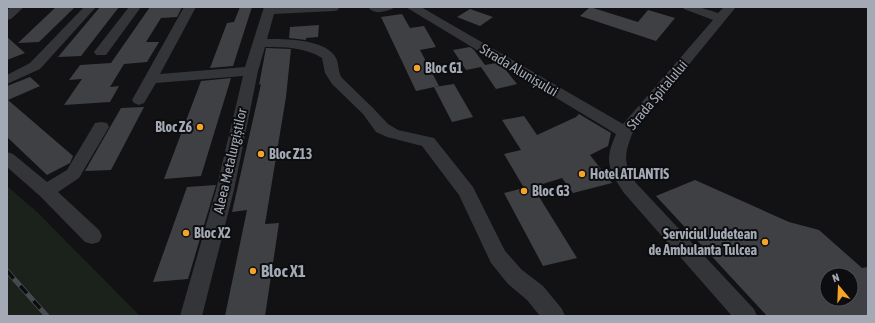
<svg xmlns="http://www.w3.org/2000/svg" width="875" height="323" viewBox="0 0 875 323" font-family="'Asap Condensed',sans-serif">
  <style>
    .green { fill: #1a221b }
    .building { fill: #3e4044; fill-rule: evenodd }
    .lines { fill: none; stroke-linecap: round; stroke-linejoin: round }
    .minor { fill: #333539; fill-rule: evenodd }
    .rail-casing { stroke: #46494e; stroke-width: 5 }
    .rail { stroke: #0d0d0f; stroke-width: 3.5; stroke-dasharray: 10; stroke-linecap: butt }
    .poi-dot { fill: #f6a328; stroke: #0d0d0f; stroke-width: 1.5 }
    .labels { text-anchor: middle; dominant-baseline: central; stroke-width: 4; stroke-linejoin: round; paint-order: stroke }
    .poi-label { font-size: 14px; font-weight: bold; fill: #a3aab5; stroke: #0d0d0f; text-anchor: start }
    .street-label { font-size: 14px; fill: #a3aab5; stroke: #0d0d0f }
    .near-poi-label { font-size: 17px; font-weight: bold; fill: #a3aab5; stroke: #0d0d0f; text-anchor: start }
  </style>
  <rect width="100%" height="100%" fill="#121214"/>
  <!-- green -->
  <polygon class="green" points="7,186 37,212 140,316 7,316"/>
  <!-- building -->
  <g class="building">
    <polygon points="56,7 75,7 39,42 18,43"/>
    <polygon points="100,7 119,7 81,56 58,57"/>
    <polygon points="150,7 182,7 177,17 161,18 146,42 159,42 147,62 124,64 110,87 119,86 110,102 64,105 82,79 69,80 80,65 111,63"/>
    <polygon points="240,7 252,7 233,66 210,68 227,23 234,22"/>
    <polygon points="590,7 638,22 648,10 675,18 656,41 580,16"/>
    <polygon points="470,9 493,17 480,26 457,17"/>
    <polygon points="402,14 410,28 424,26 436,47 420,50 439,86 416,91 381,17"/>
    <polygon points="319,25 318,37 306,38 306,40 289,38 290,27"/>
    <polygon points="7,37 25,53 7,60"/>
    <polygon points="470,47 474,50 485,65 496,63 505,69 517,84 496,89 481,67 466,70 453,50"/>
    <polygon points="266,48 291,49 286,97 265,224 279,223 265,316 225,316 247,210 232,212 261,84 259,85"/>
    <polygon points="30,77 40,86 8,100 73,156 70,163 47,175 7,137 7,86"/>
    <polygon points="231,78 201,176 164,179 201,81"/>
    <polygon points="454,84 473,117 452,122 434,87"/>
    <polygon points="144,107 111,170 85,171 121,108"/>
    <polygon points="579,114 611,133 608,146 590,155 612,183 573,193 562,178 533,187 577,258 543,266 504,193 524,188 504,154 521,150 502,120 524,116 537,135 576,117"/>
    <path d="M695,180L789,222L819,230L862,268L868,267V316H767L656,196ZM827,275H851V299H827Z"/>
    <polygon points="216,185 188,279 153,282 187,187"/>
  </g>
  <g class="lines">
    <!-- minor -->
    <g class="minor">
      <polygon points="11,7 24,7 11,19 7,20 7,10"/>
      <polygon points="84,7 96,7 40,69 7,84 7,75 30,63"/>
      <polygon points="129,7 141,7 106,55 96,55 94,52"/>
      <path d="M184,7H196L160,74L245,67L264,7H339L338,10L334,11L274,14L267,39C285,39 322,39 334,55C340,62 337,71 342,78L373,108L388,124L398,130L434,138L473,187L505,251L522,270L543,286L562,309L565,316H540L527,300L508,284L491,263L459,195L422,146L387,137L376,132L363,114L332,84L325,73L322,58C304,47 285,47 265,47L258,71L234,190L202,316H180L216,190L243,76L156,83L144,103L139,105L134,103L132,100Z"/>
      <path d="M368,7H394L392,9C383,12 374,15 368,7Z"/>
      <path d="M407,7H421L623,124L713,20L684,9L682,7H699L718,13L724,7H736L632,134C624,156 623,163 636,183L754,309L757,316H732L624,193C608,168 604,162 616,134L409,9Z"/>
      <polygon points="101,122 107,123 109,127 79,178 58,192 99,230 102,236 99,242 92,244 85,242 40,196 7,167 7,152 13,154 47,182 67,170 95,123"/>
    </g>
    <!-- rail casing -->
    <g class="rail-casing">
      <polyline id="rail" points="7,271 47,316"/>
    </g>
    <!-- rail -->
    <use href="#rail" class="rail"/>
  </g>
  <!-- markers -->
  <g class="poi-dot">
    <circle cx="417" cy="68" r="4"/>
    <circle cx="200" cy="127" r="4"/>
    <circle cx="261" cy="154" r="4"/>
    <circle cx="582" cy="174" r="4"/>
    <circle cx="524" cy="191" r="4"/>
    <circle cx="186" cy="233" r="4"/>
    <circle cx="765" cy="242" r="4"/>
    <circle cx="253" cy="271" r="4"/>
  </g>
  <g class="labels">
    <!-- poi labels -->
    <g class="poi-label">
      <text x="425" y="68">Bloc G1</text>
      <text x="192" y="127" text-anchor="end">Bloc Z6</text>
      <text x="269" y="154">Bloc Z13</text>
      <text x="590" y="174">Hotel ATLANTIS</text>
      <text x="532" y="191">Bloc G3</text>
      <text x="194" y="233">Bloc X2</text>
      <text x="757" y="234" text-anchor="end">Serviciul Judetean<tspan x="757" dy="16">de Ambulanta Tulcea</tspan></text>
    </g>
    <!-- street labels -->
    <g class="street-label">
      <text transform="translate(519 70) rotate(31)">Strada Alunișului</text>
      <text transform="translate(657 95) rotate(-50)">Strada Spitalului</text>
      <text transform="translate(230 161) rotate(-77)">Aleea Metalurgiștilor</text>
    </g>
    <!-- near-poi labels -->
    <g class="near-poi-label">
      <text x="261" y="271">Bloc X1</text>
    </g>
  </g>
  <!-- border -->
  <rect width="875" height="323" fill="none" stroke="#a3aab5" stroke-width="16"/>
  <!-- north arrow -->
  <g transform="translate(839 287) rotate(341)"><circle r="19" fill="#0d0d0f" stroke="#494c51"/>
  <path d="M0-3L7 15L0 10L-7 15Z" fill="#f6a328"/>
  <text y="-6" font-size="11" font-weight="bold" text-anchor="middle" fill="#a3aab5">N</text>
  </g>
</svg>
